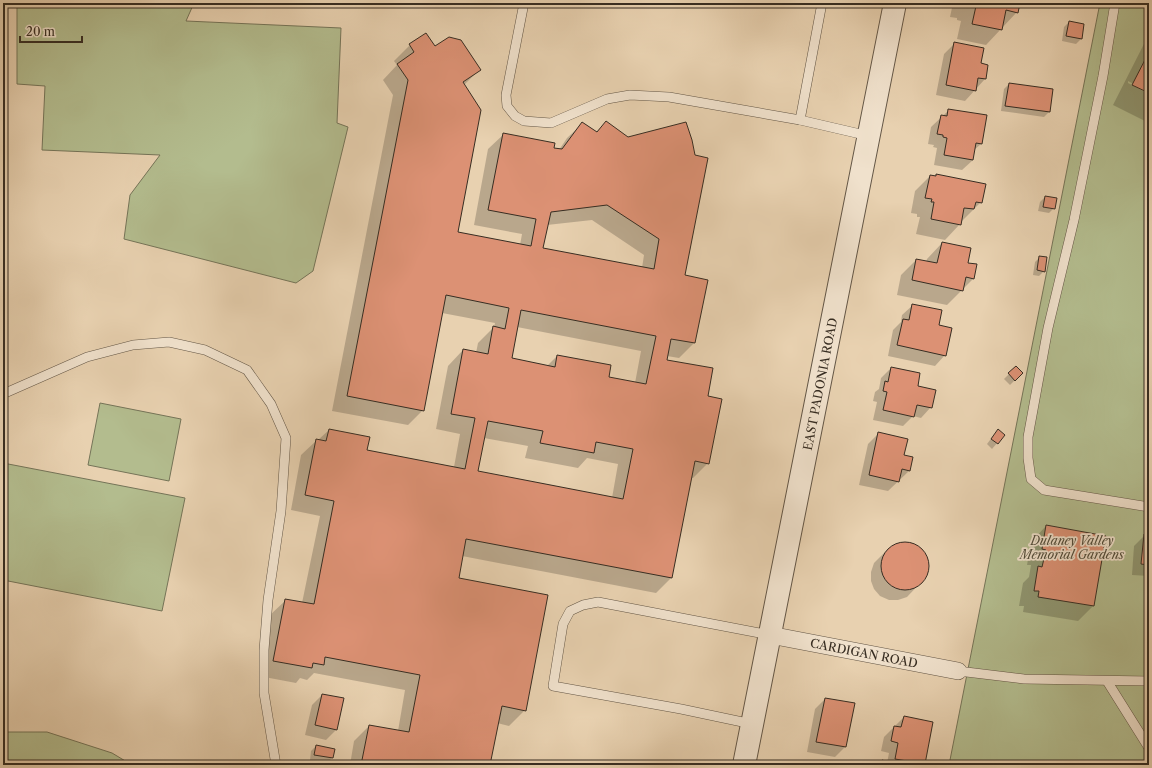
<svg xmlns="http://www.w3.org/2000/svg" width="1152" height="768" viewBox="0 0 1152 768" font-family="'Libre Caslon Text',serif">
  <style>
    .green { fill: #b3bc8e; stroke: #757458 }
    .shadow { fill: #0003; fill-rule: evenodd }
    .building { fill: #dc9174; stroke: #372d22; fill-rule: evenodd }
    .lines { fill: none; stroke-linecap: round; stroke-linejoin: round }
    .service-casing { stroke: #635646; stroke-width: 10 }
    .minor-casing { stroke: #635646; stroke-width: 18 }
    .tertiary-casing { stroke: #635646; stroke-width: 24 }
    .service { stroke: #f0e1cc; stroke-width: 9 }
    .minor { stroke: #f0e1cc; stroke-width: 17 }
    .tertiary { stroke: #f0e1cc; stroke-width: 22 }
    .labels { text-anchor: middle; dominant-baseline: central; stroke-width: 3.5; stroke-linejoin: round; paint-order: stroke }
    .street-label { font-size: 12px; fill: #372d22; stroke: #f0e1cc }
    .park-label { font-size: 12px; font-style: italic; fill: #504a38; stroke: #f0e1cc }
  </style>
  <rect width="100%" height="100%" fill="#e8d1b0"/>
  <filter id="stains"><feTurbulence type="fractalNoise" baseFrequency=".005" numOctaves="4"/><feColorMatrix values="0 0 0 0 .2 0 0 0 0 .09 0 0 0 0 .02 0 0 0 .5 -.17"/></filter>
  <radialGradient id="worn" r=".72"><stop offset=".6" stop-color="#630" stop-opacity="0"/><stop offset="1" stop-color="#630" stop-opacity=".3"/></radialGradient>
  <!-- green -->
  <g class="green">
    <polygon points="17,3 194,3 186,21 341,28 337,123 348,127 313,271 296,283 124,239 130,195 160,155 42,150 45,86 17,84"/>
    <polygon points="1100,3 1149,3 1149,765 949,765"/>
    <polygon points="100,403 181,419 169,481 88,465"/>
    <polygon points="3,463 185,498 162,611 3,580"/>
    <polygon points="3,732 47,732 112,753 132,765 3,765"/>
  </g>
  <!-- shadow -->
  <g class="shadow">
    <polygon points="953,3 1019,3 1017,12 986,45 957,39 961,21 957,20 957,18 950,17"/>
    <polygon points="1069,22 1081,39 1076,44 1062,41 1064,27"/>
    <path d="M426,34L435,47L479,70L464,85L457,232L520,245L522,234L474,225L488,149L504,134L559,150L567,138L583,123L596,132L606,123L684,276L694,343L679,358L667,356L666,361L706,397L708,463L693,478H690L671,578L656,593L462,556L458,579L525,710L509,726L497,723L489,765H350L354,741L369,726L398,731L405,690L314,673L307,680L300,678L296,683L259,676L270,615L286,600L302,603L320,516L291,510L301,455L317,440H318L329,430L366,451L454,467L460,434L436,429L448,366L463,350L476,353L478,343L494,327L495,323L442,313L423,410L408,425L332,411L393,95L383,80L397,65L394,61L410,45ZM592,220L644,255L642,268L542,249L547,225ZM517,327L641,351L635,383L608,378L557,356L547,366L511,359ZM484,438L528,446L525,458L578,468L587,458L618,464L612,498L477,472Z"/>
    <polygon points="1149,34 1149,92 1128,81 1128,83 1149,94 1149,123 1113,105"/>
    <polygon points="954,44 980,64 987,65 985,79 965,101 936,95 944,54"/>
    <polygon points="1009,84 1049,112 1044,117 1001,111 1004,89"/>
    <polygon points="949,110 981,144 974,150 973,160 962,170 934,165 937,148 933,147 934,145 928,144 931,127"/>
    <polygon points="936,175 981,202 961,222 960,224 945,240 916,234 920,217 917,217 917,214 911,213 915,191 930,176 934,177"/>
    <polygon points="1045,197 1054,208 1049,213 1038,211 1040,202"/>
    <polygon points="942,243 967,263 975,265 973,279 947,305 897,295 901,275 916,260 926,262 927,259"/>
    <polygon points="1040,257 1044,271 1039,276 1033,275 1035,262"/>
    <polygon points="913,305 937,326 945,355 935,366 888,356 893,330 901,322 902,315"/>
    <polygon points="1016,367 1022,373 1010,385 1004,379"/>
    <polygon points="891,368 916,387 931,407 921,418 913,416 903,426 873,420 877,402 873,401 875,392 879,389 881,378"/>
    <polygon points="879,433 903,455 909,471 888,491 859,485 868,444"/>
    <polygon points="1004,435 992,449 987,444 993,436"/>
    <polygon points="1046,526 1105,537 1093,606 1078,621 1023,612 1024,606 1019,606 1023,583 1029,577 1031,565 1027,565 1031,542"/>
    <polygon points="1145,535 1149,536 1149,576 1132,575 1134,546"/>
    <polygon points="901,542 910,542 918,546 925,553 928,562 928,571 924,579 907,597 898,600 889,600 880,596 874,589 871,581 871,572 874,563 885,552 892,546"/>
    <polygon points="322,695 336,730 326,740 305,735 312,705"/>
    <polygon points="825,699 854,704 845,747 835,757 807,752 815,709"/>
    <polygon points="904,717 932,723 924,764 923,765 878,765 882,762 887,763 889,753 881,751 884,737"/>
    <polygon points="316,746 334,750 332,758 327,763 310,760 311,751"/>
  </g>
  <!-- building -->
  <g class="building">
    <polygon points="972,3 1020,3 1018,13 1006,10 1002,30 972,24 976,6 972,5"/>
    <polygon points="1069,21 1084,24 1082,39 1066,36"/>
    <path d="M426,33L435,46L449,37L461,40L481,70L463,82L481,110L458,232L531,246L536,219L488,210L503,133L555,143L554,148L562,149L582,122L597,132L606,121L628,137L686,122L692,140L695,155L708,158L685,275L708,280L695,343L671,339L667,360L713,368L708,396L722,399L709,464L695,461L672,578L466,539L459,578L548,595L526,711L502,706L490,765H361L369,725L409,732L420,675L325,657L324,665L313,663L312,668L273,661L285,599L314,604L334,501L305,495L316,439L326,441L329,429L370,437L367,450L465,469L475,418L451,414L463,349L488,354L493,326L505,329L509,308L446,295L424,411L347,396L408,80L397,64L414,52L409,44ZM607,205L659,239L654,269L543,248L551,212ZM521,310L656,336L646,384L609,377L611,365L557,355L555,367L512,358ZM488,421L543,431L540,443L594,453L596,442L633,449L623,499L478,471Z"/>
    <polygon points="954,42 984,48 981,63 988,65 986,79 978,78 976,91 946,85"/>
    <polygon points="1149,52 1149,93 1132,85"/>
    <polygon points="1009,83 1053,89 1050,112 1005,106"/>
    <polygon points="948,109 987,115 982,144 976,143 973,160 944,155 947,138 943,137 943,135 937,134 941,115 947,116"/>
    <polygon points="936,174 986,184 982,203 976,202 974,209 964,208 961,225 931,219 934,202 931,202 932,199 925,198 930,175 936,176"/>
    <polygon points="1045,196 1057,198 1055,209 1043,207"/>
    <polygon points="942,242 971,248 968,263 977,264 974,279 966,277 963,291 912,280 916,259 937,263"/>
    <polygon points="1039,256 1047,257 1045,272 1037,270"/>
    <polygon points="912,304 942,310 939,325 952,328 946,356 897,345 903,319 909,320"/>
    <polygon points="1016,366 1023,373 1015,381 1008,373"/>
    <polygon points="891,367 920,373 918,386 936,390 932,408 917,405 914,417 883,410 887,392 883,391 885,381 888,382"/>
    <polygon points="998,429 1005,435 998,444 991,439"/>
    <polygon points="878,432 908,439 904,455 913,457 910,471 902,469 899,482 869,475"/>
    <polygon points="1046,525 1106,536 1094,606 1038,597 1039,591 1034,591 1038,566 1042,567 1046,550 1042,549"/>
    <polygon points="1144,534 1149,535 1149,565 1141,564"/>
    <circle cx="905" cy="566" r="24"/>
    <polygon points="322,694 344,698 337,730 315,725"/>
    <polygon points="825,698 855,703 846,747 816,742"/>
    <polygon points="904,716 933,722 925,764 895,759 898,743 891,741 894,726 901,727"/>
    <polygon points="316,745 335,749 333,758 314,755"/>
    <polygon points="882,760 889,762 888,765 881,765"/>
  </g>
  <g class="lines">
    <!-- service casing -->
    <g class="service-casing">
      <g id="service">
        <polyline points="524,3 506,95 507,106 515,116 524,121 551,123 607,99 630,95 669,97 800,120 869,136"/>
        <polyline points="1115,3 1103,76 1074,220 1048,328 1028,437 1028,458 1031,479 1044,490 1149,507"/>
        <polyline points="800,120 822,3"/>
        <polyline points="3,394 87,357 133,345 169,342 205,350 247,370 271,404 286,438 281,511 268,600 264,650 264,693 276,765"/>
        <polyline points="958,671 1024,679 1149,681"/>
        <polyline points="1107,681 1149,748"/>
        <polyline points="752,724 681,709 553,686 563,624 570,611 583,605 598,602 770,635"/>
      </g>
    </g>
    <!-- minor casing -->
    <g class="minor-casing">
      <polyline id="minor" points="770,635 958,671"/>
    </g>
    <!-- tertiary casing -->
    <g class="tertiary-casing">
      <polyline id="tertiary" points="744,765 895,3"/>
    </g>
    <!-- service -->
    <use href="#service" class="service"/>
    <!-- minor -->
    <use href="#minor" class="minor"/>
    <!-- tertiary -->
    <use href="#tertiary" class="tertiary"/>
  </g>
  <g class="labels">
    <!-- street labels -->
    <g class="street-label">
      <text transform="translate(820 384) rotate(-79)">EAST PADONIA ROAD</text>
      <text transform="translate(864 653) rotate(11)">CARDIGAN ROAD</text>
    </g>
    <!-- park labels -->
    <g class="park-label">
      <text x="1072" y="540">Dulaney Valley<tspan x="1072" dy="14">Memorial Gardens</tspan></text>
    </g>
  </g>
  <!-- margin -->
  <rect width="1152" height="768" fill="none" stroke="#e8d1b0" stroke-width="16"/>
  <rect x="4" y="4" width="1144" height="760" fill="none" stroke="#372d22" stroke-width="2"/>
  <rect x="8" y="8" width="1136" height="752" fill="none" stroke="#372d22"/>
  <!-- scale -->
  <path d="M20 36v6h62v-6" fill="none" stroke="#372d22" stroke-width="2"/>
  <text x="26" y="36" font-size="12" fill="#372d22" stroke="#f0e1cc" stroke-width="3" paint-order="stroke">20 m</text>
  <rect width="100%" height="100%" filter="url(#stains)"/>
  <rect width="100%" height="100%" fill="url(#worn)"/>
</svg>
